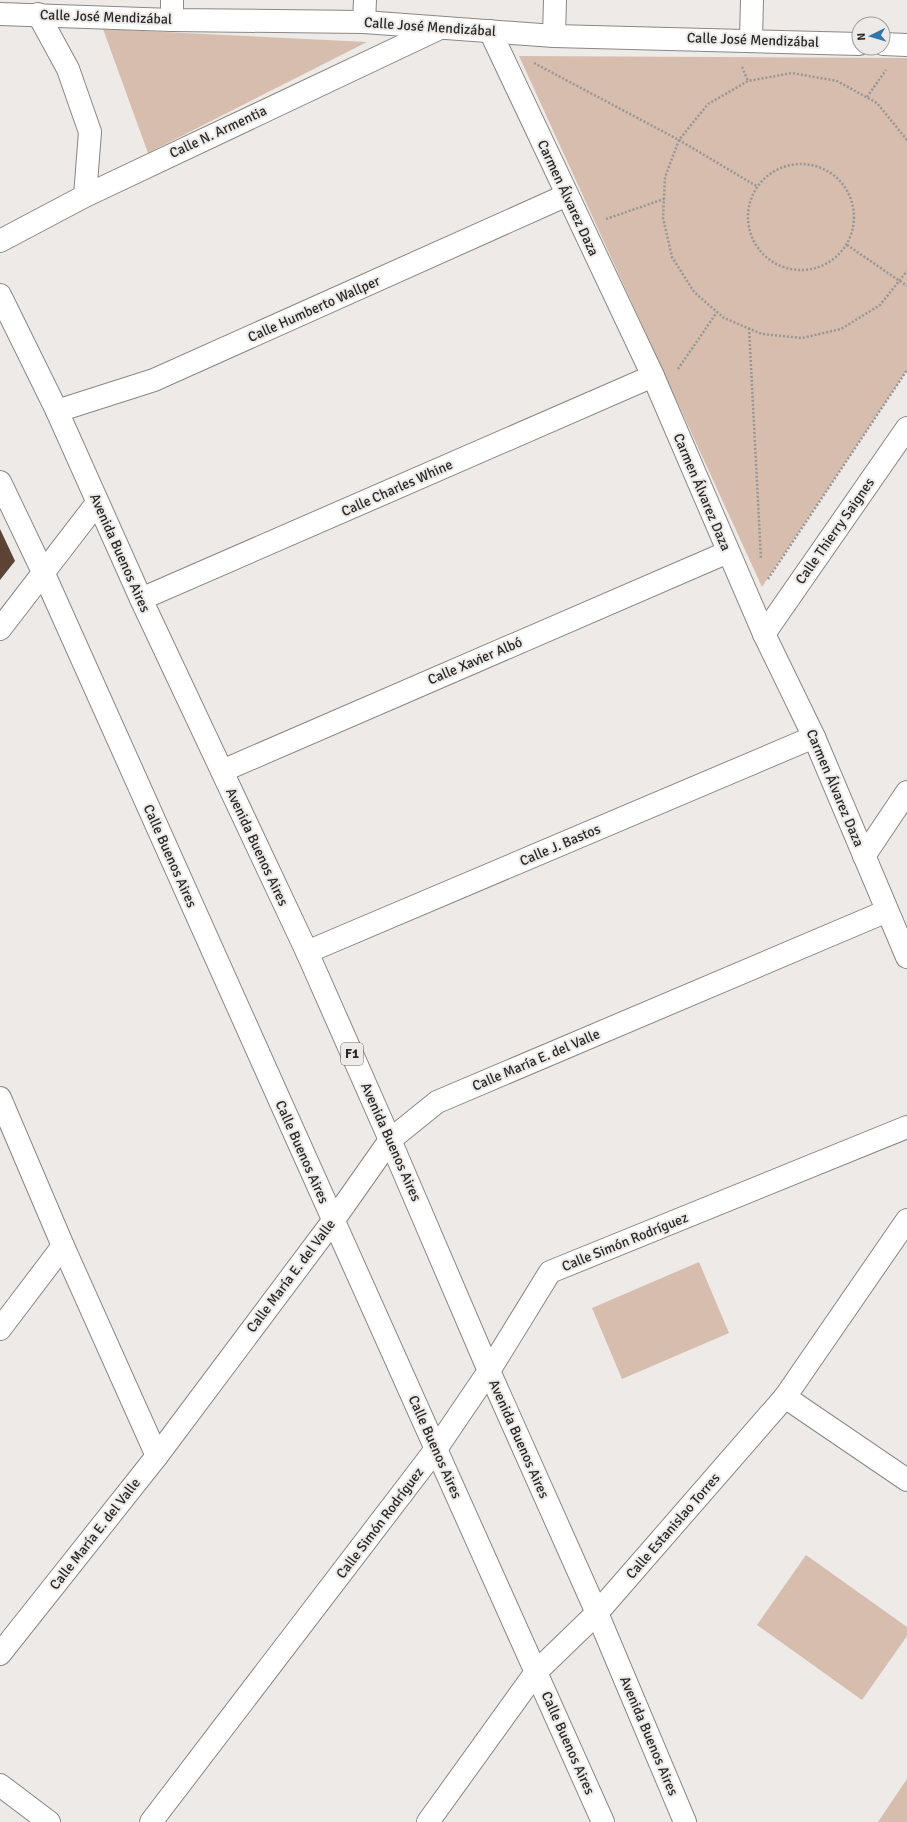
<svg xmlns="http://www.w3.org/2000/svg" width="907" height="1822" viewBox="0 0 907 1822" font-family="Signika,sans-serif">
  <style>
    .green { fill: #d6bdae }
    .building { fill: #5c4334 }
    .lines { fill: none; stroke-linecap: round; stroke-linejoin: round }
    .minor-casing { stroke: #8a8785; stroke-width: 24 }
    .trunk-casing { stroke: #8a8785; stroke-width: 24 }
    .path { stroke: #999695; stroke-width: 2.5; stroke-dasharray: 2 2; stroke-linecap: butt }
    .minor { stroke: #fff; stroke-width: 22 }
    .trunk { stroke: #fff; stroke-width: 22 }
    .labels { text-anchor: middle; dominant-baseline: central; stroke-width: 4; stroke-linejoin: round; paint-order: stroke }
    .shield { fill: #edeae8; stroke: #646362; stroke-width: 1 }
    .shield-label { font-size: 13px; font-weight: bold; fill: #2a2928 }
    .street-label { font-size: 14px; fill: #2a2928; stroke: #edeae8 }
  </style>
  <rect width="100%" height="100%" fill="#edeae8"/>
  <!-- green -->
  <g class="green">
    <polygon points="103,29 367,42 148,153"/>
    <polygon points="519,56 907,58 907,370 762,587"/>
    <polygon points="699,1262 729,1333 622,1379 592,1308"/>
    <polygon points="806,1555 907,1627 907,1636 862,1700 757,1625"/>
    <polygon points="907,1779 907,1822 878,1822"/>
  </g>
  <!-- building -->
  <polygon class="building" points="0,529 15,561 0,580"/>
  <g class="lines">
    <!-- minor casing -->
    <g class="minor-casing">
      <g id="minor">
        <polyline points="0,14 172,20 364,22 554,36 859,44"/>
        <polyline points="38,14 68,69 90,132 85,196"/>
        <polyline points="172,20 172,0"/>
        <polyline points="364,22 365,0"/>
        <polyline points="490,31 653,376 764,634 814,737 907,957"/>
        <polyline points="554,36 555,0"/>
        <polyline points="751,40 752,0"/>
        <polyline points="883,44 907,45"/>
        <polyline points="0,241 85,196 438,29"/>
        <polyline points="57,411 154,380 567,195"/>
        <polyline points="0,482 44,574 603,1822"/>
        <polyline points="141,599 653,376"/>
        <polyline points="0,629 97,503"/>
        <polyline points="764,634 907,428"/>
        <polyline points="222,771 728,552"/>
        <polyline points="864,856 907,792"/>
        <polyline points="307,952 814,737"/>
        <polyline points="0,1098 63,1246 157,1456"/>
        <polyline points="0,1329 63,1246"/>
        <polyline points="785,1397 907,1480"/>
        <polyline points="0,1654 157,1456 333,1221 390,1140 437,1102 887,911"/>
        <polyline points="0,1785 49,1822"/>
        <polyline points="151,1822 436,1449 489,1371 550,1272 907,1127"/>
        <polyline points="428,1822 536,1672 597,1613 785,1397 907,1220"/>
      </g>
    </g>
    <!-- trunk casing -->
    <g class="trunk-casing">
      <polyline id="trunk" points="0,295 57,411 141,599 307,952 390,1140 489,1371 597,1613 685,1822"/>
    </g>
    <!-- path -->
    <g class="path">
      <polyline points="534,63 679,140 758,187"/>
      <polyline points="742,67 748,81"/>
      <polyline points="867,97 886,70"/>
      <polyline points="907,140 877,103 837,81 792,73 748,81 708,104 679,140 665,177 663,218 672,257 694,292 724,318 762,334 802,338 841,329 880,305 907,271"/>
      <circle cx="801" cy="217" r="53"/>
      <polyline points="606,219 664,199"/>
      <polyline points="847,245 907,286"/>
      <polyline points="749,328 761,559"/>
      <polyline points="678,369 717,312"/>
      <polyline points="768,579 907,370"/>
    </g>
    <!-- minor -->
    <use href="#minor" class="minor"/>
    <!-- trunk -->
    <use href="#trunk" class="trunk"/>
  </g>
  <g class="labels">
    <!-- shield labels -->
    <rect class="shield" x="341" y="1043" width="22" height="22" rx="3"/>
    <g class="shield-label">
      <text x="352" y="1054">F1</text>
    </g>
    <!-- street labels -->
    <g class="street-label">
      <text transform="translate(106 17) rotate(2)">Calle José Mendizábal</text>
      <text transform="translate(430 27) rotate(4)">Calle José Mendizábal</text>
      <text transform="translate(753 40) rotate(2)">Calle José Mendizábal</text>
      <text transform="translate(218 132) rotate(-25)">Calle N. Armentia</text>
      <text transform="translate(568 198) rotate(65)">Carmen Álvarez Daza</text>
      <text transform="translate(314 309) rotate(-24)">Calle Humberto Wallper</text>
      <text transform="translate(397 488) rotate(-24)">Calle Charles Whine</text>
      <text transform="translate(702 492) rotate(67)">Carmen Álvarez Daza</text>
      <text transform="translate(835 531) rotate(-55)">Calle Thierry Saignes</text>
      <text transform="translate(120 553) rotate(66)">Avenida Buenos Aires</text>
      <text transform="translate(475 661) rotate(-23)">Calle Xavier Albó</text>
      <text transform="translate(835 788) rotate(67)">Carmen Álvarez Daza</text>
      <text transform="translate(560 845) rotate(-23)">Calle J. Bastos</text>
      <text transform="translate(257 847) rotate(65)">Avenida Buenos Aires</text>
      <text transform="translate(170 856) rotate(66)">Calle Buenos Aires</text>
      <text transform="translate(536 1060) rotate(-23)">Calle María E. del Valle</text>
      <text transform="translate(391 1142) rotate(66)">Avenida Buenos Aires</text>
      <text transform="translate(302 1152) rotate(66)">Calle Buenos Aires</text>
      <text transform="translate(625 1242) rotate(-22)">Calle Simón Rodríguez</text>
      <text transform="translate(291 1276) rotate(-53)">Calle María E. del Valle</text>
      <text transform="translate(519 1439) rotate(66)">Avenida Buenos Aires</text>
      <text transform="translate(435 1447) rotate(66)">Calle Buenos Aires</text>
      <text transform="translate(380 1523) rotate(-53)">Calle Simón Rodríguez</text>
      <text transform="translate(673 1526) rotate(-49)">Calle Estanislao Torres</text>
      <text transform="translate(95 1534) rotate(-52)">Calle María E. del Valle</text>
      <text transform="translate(649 1736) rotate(67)">Avenida Buenos Aires</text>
      <text transform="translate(568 1743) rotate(66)">Calle Buenos Aires</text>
    </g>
  </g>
  <!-- north arrow -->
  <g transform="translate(871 36) rotate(265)"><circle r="19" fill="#edeae8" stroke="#9f9d9b"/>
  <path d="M0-3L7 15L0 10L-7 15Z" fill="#3077ab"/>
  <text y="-6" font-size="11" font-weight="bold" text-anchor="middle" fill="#2a2928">N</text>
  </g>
</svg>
